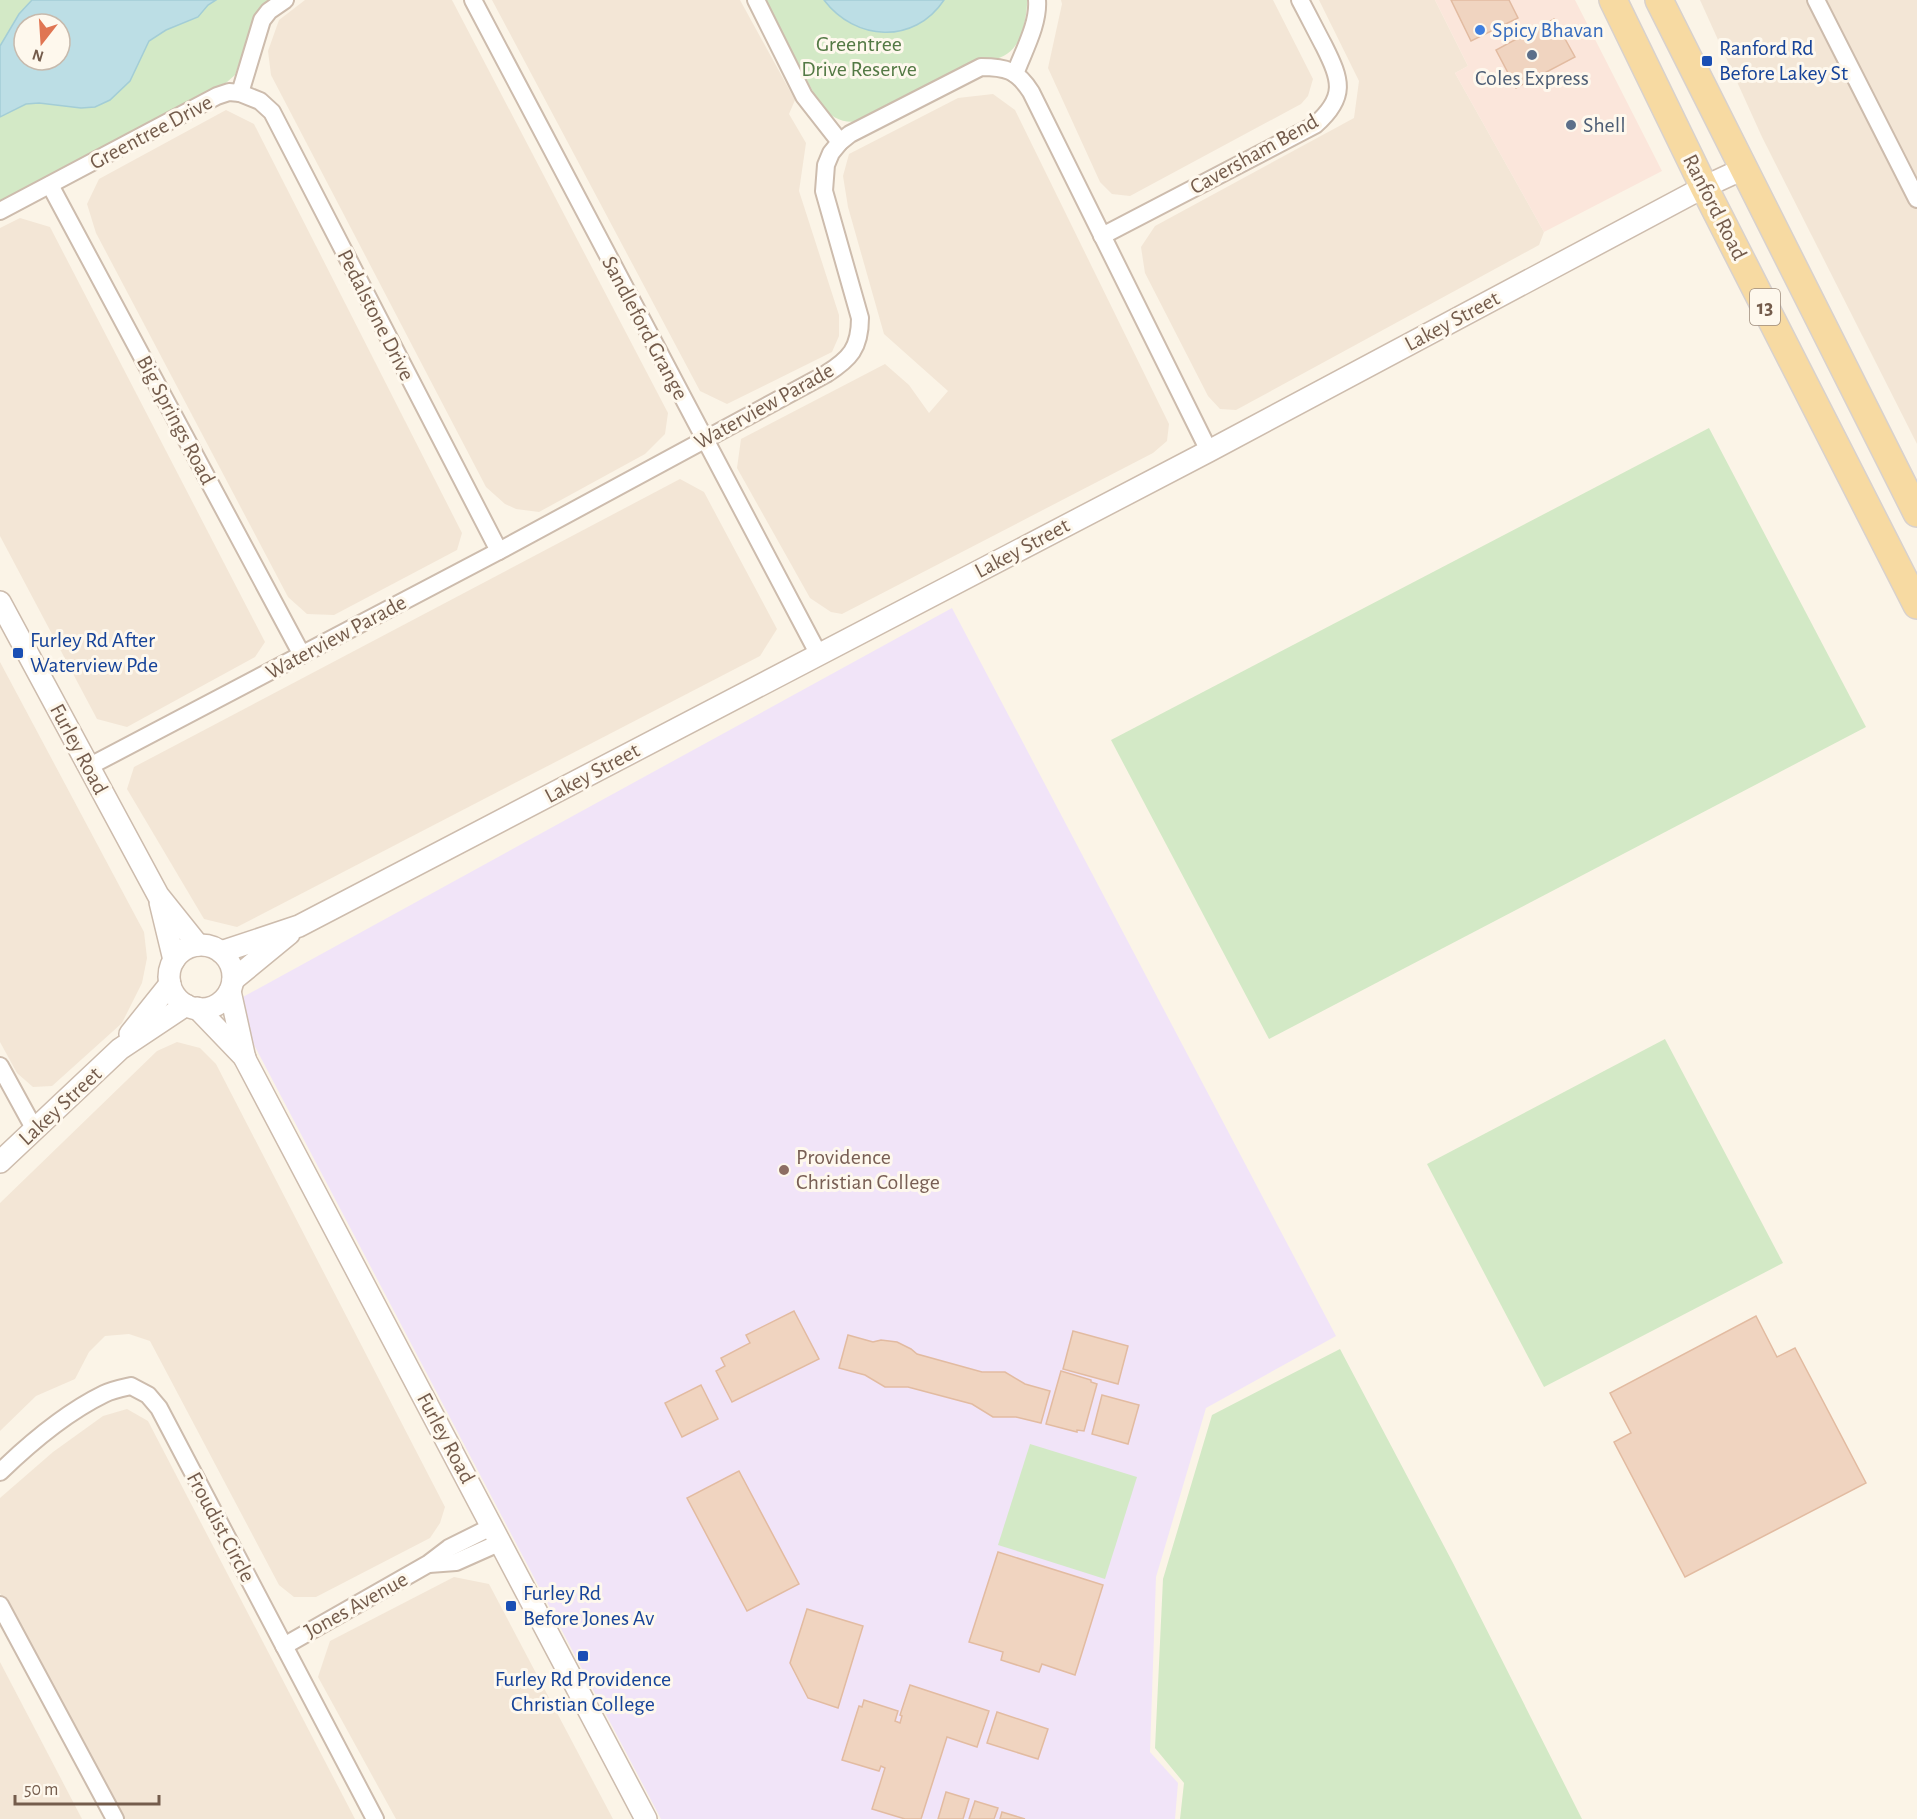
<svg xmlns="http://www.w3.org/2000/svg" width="1917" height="1819" viewBox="0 0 1917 1819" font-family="'Alegreya Sans',sans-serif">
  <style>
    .residential { fill: #f3e6d6 }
    .commercial { fill: #fbe6db }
    .education { fill: #f1e4f8 }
    .green { fill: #d3e9c6; fill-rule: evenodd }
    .water { fill: #bcdee5; stroke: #a3cdd6; stroke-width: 1.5; fill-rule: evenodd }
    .building { fill: #f0d4c0; stroke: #e2bba1; stroke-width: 1.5 }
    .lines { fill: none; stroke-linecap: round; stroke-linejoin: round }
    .minor-casing { stroke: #cdbcad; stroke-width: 20 }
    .tertiary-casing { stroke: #cdbcad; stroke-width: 24 }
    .primary-casing { stroke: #d8d1cd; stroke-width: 30 }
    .minor { stroke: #fff; stroke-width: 16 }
    .tertiary { stroke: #fff; stroke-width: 21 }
    .primary { stroke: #f7daa2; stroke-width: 27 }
    .shop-dot { fill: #3f7fe0; stroke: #fef8ed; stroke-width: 2 }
    .service-dot { fill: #5c6f8a; stroke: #fef8ed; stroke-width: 2 }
    .transit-dot { fill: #1a4fb4; stroke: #fef8ed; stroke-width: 2 }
    .education-dot { fill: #8d6e63; stroke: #fef8ed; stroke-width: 2 }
    .labels { text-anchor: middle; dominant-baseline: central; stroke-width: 6; stroke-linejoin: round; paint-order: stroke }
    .shield { fill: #fef8ed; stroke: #9d8b7c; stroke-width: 1.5 }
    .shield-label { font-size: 21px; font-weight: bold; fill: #745c4c }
    .shop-label { font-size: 22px; fill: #366cbe; stroke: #fef8ed; text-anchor: start }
    .park-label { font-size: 22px; fill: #537944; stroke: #fef8ed }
    .transit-label { font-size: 22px; fill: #164399; stroke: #fef8ed; text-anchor: start }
    .service-label { font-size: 22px; fill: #4e5e75; stroke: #fef8ed }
    .street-label { font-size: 22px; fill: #745c4c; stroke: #fef8ed }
    .education-label { font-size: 22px; fill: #785e54; stroke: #fef8ed; text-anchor: start }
  </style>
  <rect width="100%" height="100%" fill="#fbf4e7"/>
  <!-- residential -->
  <g class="residential">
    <polygon points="305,0 452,0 668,413 665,434 645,454 539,512 516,509 505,504 486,487 271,75 268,51 279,20"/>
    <polygon points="492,0 740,0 795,100 789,114 806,143 799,191 839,315 839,336 832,352 727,404 700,391"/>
    <polygon points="1061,0 1273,0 1313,79 1308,96 1301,104 1130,196 1112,194 1100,182 1048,68 1062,4"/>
    <polygon points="1319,0 1435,0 1468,66 1455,73 1544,232 1539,245 1236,410 1220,409 1208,396 1145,273 1141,247 1155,226 1354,118 1359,81"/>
    <polygon points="1700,0 1917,0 1917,444 1762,137"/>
    <polygon points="993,94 1015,110 1169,424 1167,441 1153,453 842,614 831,612 810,598 737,468 741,439 885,364 909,385 929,413 948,391 884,334 848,207 843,176 849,154 958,98"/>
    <polygon points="226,110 254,124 462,533 457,550 334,615 307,614 288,597 96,233 87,204 99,179"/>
    <polygon points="20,218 50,227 265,642 255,657 127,727 97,719 0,536 0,228"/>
    <polygon points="680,479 704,492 777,629 760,656 237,927 204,919 127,789 134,767"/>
    <polygon points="0,662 144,932 147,958 142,983 122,1023 52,1086 33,1087 17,1073 0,1042"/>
    <polygon points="177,1042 200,1048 216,1064 445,1507 440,1523 430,1538 316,1597 294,1597 279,1585 150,1341 129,1334 105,1336 89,1352 75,1379 36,1396 0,1431 0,1203 157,1051"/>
    <polygon points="127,1409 148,1421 355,1819 124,1819 0,1593 0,1498 53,1452 103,1416"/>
    <polygon points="454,1577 489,1584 613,1819 396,1819 318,1677 330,1641"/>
    <polygon points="0,1662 82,1819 0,1819"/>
  </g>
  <!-- commercial -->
  <polygon class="commercial" points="1435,0 1575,0 1662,171 1544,232 1455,73 1468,66"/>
  <!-- education -->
  <polygon class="education" points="952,608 1336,1336 1206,1408 1156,1577 1150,1752 1178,1783 1175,1819 661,1819 232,1003"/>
  <!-- green -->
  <g class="green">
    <path d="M0,0H270L254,20L235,75L227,82L0,202ZM24,24H60V60H24Z"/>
    <path d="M765,0H1027V5C1025,29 1019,57 990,60L864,120C845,125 833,119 820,105Z"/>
    <polygon points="1709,428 1866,727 1269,1039 1111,740"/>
    <polygon points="1665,1039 1783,1263 1544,1387 1427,1164"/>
    <polygon points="1340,1349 1453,1563 1582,1819 1180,1819 1184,1783 1155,1748 1163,1579 1212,1415"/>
    <polygon points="1030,1444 1137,1477 1105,1579 998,1545"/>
  </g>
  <!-- water -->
  <g class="water">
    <path d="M32,0H216L208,5L198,17L166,30L149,41L130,81L110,100L95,107L81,108L39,103L26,104L0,117V46L19,14ZM24,24H60V60H24Z"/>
    <path d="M824,0H944C914,45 855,41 824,0Z"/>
  </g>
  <!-- building -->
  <g class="building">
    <polygon points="1451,0 1509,0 1518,18 1471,41"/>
    <polygon points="1554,19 1575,57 1516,88 1496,50"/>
    <polygon points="794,1311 819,1359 732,1402 716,1371 725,1366 721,1358 750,1343 746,1335"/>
    <polygon points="1756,1316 1777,1357 1795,1348 1866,1483 1685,1577 1614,1442 1631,1433 1610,1393"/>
    <polygon points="1073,1331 1128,1346 1118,1384 1063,1369"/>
    <polygon points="848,1335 873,1342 881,1340 897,1342 911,1349 917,1354 982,1372 1005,1372 1025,1384 1050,1391 1041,1423 1016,1417 993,1417 972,1404 908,1387 885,1387 865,1375 839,1368"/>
    <polygon points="1061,1371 1091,1380 1091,1382 1097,1384 1084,1431 1077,1430 1077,1432 1046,1424"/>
    <polygon points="701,1385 718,1419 682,1437 665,1403"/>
    <polygon points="1102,1395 1139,1405 1128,1444 1092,1434"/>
    <polygon points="739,1471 799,1584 747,1611 687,1498"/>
    <polygon points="998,1552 1103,1585 1075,1675 1042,1664 1039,1672 1001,1660 1003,1652 969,1642"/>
    <polygon points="807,1609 863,1626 838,1708 808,1698 790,1663"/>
    <polygon points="910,1685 989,1711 977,1747 947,1737 921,1819 905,1819 872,1809 885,1768 881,1766 879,1771 842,1760 859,1706 862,1707 864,1700 898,1711 895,1721 900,1723 902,1716 900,1715"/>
    <polygon points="997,1712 1048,1729 1038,1759 987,1743"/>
    <polygon points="946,1792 969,1799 963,1819 938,1819"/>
    <polygon points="975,1801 998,1808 994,1819 969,1819"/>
    <polygon points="1002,1812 1025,1819 1000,1819"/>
  </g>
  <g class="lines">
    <!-- minor casing -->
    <g class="minor-casing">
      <g id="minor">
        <polyline points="473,0 819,655"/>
        <polyline points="756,0 804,96 840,142"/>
        <polyline points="1816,0 1917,199"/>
        <path d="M1015,74C1023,52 1039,24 1037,0"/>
        <polyline points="240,93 260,101 272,112 499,551"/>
        <polyline points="50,185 302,655"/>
        <polyline points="0,211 217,96 229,92 240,93 262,20 269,11 285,0"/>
        <path d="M1102,236L1315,125C1347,97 1341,80 1324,46C1316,31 1308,15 1300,0"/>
        <path d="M88,767L499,551L826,374C850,359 860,348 860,318L824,191L826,165L831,153L840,142L850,134L981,67C1006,67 1017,70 1031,92L1209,451"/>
        <polyline points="0,1066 35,1130"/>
        <path d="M0,1472C31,1442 65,1413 104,1394C112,1390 122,1388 131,1386L148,1395L159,1408L375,1819"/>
        <polyline points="429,1564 456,1562 501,1542"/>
        <polyline points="0,1605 115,1819"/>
        <polyline points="284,1646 428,1564 449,1548 493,1526"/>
      </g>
    </g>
    <!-- tertiary casing -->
    <g class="tertiary-casing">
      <g id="tertiary">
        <polyline points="0,602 158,895 198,945"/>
        <polyline points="160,902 174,960"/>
        <circle cx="201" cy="977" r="32"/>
        <polyline points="221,952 299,926 1209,451 1704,187 1745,168"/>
        <polyline points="233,980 289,934"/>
        <polyline points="230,991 245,1059 646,1819"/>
        <polyline points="197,1008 245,1058"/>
        <polyline points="130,1034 170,984"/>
        <polyline points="0,1162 120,1049 186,1005"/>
      </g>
    </g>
    <!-- primary casing -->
    <g class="primary-casing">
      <g id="primary">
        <polyline points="1613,0 1704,187 1917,605"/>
        <polyline points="1659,0 1917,513"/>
      </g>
    </g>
    <!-- minor -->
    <use href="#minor" class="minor"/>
    <!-- tertiary -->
    <use href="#tertiary" class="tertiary"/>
    <!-- primary -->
    <use href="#primary" class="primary"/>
  </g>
  <!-- markers -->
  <circle class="shop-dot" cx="1480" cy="30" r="6"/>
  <g class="service-dot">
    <circle cx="1532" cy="55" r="6"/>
    <circle cx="1571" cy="125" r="6"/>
  </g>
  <g class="transit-dot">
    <rect x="1701" y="55" width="12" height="12" rx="3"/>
    <rect x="12" y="647" width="12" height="12" rx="3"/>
    <rect x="505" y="1600" width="12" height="12" rx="3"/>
    <rect x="577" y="1650" width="12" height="12" rx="3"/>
  </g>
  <circle class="education-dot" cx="784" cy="1170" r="6"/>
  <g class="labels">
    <!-- shield labels -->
    <rect class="shield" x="1750" y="289" width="30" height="36" rx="4.5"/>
    <g class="shield-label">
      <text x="1765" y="307">13</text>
    </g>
    <!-- shop labels -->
    <g class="shop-label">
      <text x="1492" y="30">Spicy Bhavan</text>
    </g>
    <!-- park labels -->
    <g class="park-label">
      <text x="859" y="44">Greentree<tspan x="859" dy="25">Drive Reserve</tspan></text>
    </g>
    <!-- transit labels -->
    <g class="transit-label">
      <text x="1719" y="48">Ranford Rd<tspan x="1719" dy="25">Before Lakey St</tspan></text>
      <text x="30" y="640">Furley Rd After<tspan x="30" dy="25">Waterview Pde</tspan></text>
      <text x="523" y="1593">Furley Rd<tspan x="523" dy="25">Before Jones Av</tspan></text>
      <text x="583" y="1679" text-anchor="middle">Furley Rd Providence<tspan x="583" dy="25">Christian College</tspan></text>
    </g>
    <!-- service labels -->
    <g class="service-label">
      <text x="1532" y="78">Coles Express</text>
      <text x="1583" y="125" text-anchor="start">Shell</text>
    </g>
    <!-- street labels -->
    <g class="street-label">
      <text transform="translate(151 132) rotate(-28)">Greentree Drive</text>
      <text transform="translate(1254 154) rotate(-29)">Caversham Bend</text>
      <text transform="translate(1715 207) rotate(63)">Ranford Road</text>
      <text transform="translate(376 315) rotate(63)">Pedalstone Drive</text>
      <text transform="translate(1452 321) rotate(-28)">Lakey Street</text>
      <text transform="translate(645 328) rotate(62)">Sandleford Grange</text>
      <text transform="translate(764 406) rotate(-29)">Waterview Parade</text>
      <text transform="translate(176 420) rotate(62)">Big Springs Road</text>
      <text transform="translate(1022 548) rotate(-28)">Lakey Street</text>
      <text transform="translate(336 637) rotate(-28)">Waterview Parade</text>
      <text transform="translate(79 749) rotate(62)">Furley Road</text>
      <text transform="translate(592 773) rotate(-28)">Lakey Street</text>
      <text transform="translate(60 1106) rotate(-43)">Lakey Street</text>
      <text transform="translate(446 1438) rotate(62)">Furley Road</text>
      <text transform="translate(221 1527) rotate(62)">Froudist Circle</text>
      <text transform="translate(356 1605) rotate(-29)">Jones Avenue</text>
    </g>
    <!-- education labels -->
    <g class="education-label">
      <text x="796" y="1157">Providence<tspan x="796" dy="25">Christian College</tspan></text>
    </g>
  </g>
  <!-- north arrow -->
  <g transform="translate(42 42) rotate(197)"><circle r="28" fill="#fef8ed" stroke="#c7baad" stroke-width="1.5"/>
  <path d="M0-4.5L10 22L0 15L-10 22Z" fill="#e07552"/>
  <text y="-9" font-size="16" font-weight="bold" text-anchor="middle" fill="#745c4c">N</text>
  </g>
  <!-- scale -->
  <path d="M15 1795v9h144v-9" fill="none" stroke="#745c4c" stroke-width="3"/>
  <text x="24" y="1795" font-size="18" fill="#745c4c" stroke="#fef8ed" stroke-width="4.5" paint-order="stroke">50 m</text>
</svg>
